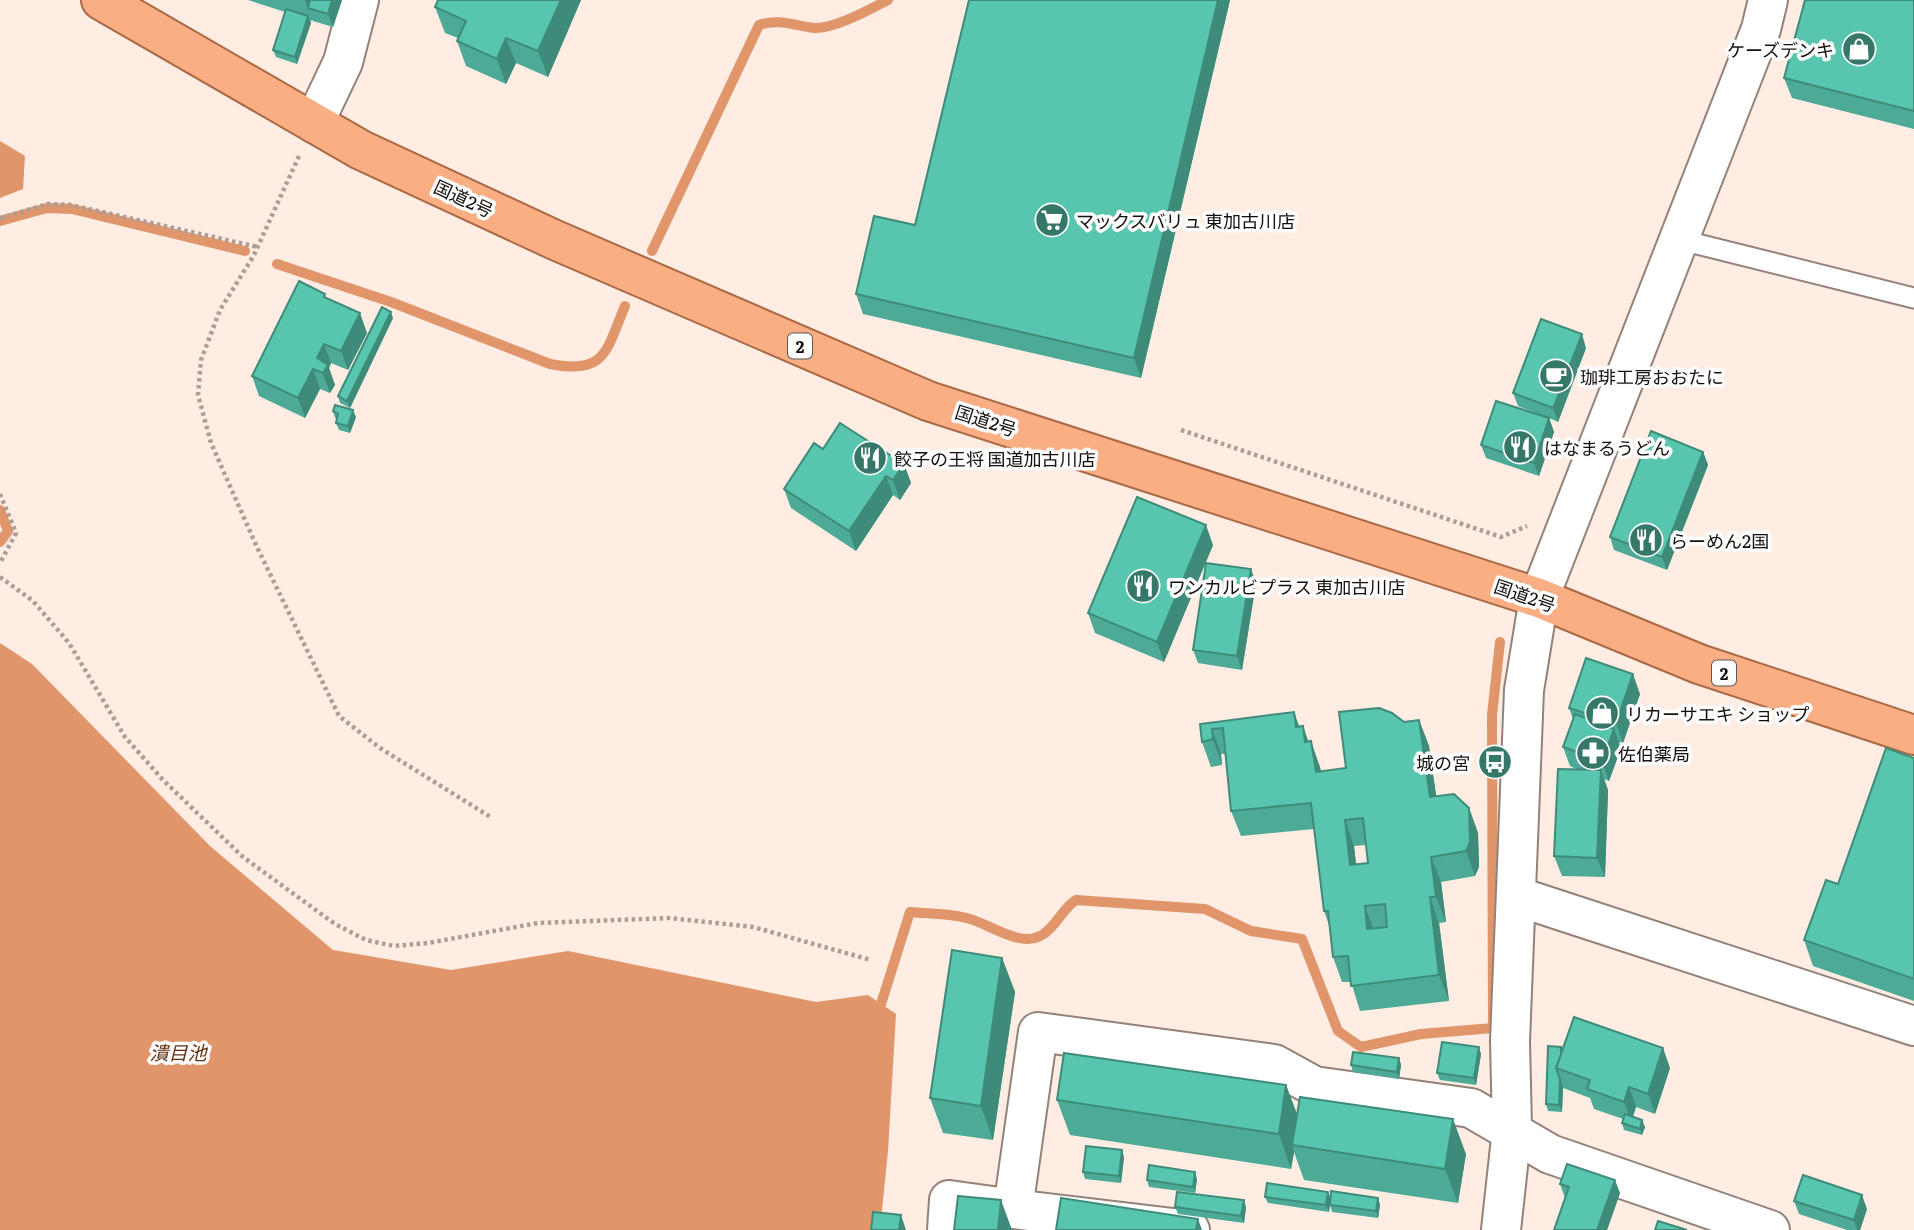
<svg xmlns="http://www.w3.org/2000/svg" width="1914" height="1230" viewBox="0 0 1914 1230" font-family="Literata,'Noto Sans JP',serif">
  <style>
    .water { fill: #e0956a }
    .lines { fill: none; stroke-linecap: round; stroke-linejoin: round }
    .stream { stroke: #e0956a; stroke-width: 10 }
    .service-casing { stroke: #938279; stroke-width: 23 }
    .minor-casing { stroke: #938279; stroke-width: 42 }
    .tertiary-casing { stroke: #938279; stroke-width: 42 }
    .trunk-casing { stroke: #a96945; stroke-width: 42 }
    .path { stroke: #ac9d96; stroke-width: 4.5; stroke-dasharray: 3.5 3.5; stroke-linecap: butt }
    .service { stroke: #fff; stroke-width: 19 }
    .minor { stroke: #fff; stroke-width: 38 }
    .tertiary { stroke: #fff; stroke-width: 38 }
    .trunk { stroke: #faae83; stroke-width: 38 }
    .wall { fill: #4caa96; fill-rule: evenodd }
    .shaded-wall { fill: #3e8b7a }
    .building { fill: #58c6ae; stroke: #3e8b7a; stroke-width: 2; fill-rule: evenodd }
    .labels { text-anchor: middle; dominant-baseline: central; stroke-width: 7; stroke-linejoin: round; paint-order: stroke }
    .shield { fill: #fdfdfd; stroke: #5b5654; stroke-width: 2 }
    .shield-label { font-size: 16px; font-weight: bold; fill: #150f0c }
    .poi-label { font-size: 18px; fill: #150f0c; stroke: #fdfdfd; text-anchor: start }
    .street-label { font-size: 18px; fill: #150f0c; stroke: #fdfdfd }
    .water-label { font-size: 19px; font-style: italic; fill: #5f2f0f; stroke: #fdfdfd }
  </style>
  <rect width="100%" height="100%" fill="#ffece2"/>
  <!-- water -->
  <g class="water">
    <polygon points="0,141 25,156 23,189 0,198"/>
    <polygon points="0,643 32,664 210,846 333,950 451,970 568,951 816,1002 868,995 896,1014 888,1151 880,1230 0,1230"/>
  </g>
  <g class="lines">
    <!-- stream -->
    <g class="stream">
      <polyline points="0,221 47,208 72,209 245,251"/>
      <path d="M652,251L759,25C779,18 795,26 814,28C835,29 870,9 888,0"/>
      <path d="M277,264L391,302L550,364C606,375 606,351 625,306"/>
      <polyline points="0,510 8,531 0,542"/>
      <path d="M881,1004L910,912C929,914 951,913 970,919C991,925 1021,948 1042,935C1056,927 1062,909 1076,900L1205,909L1251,931L1302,939L1338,1031L1361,1047L1421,1034L1493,1028L1492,715L1500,642"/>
    </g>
    <!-- service casing -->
    <g class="service-casing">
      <polyline id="service" points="1681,240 1914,298"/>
    </g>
    <!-- minor casing -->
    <g class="minor-casing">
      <g id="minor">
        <polyline points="314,123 343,62 359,0"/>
        <polyline points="1516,896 1914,1026"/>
        <polyline points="947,1230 949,1200 1007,1208"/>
        <polyline points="1190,1230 1013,1209 1038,1032 1274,1064 1314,1086 1471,1108 1550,1154 1770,1230"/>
      </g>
    </g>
    <!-- tertiary casing -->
    <g class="tertiary-casing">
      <polyline id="tertiary" points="1501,1230 1512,1129 1510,1041 1524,690 1539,598 1761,29 1768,0"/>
    </g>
    <!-- trunk casing -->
    <g class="trunk-casing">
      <polyline id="trunk" points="101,0 361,150 555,240 928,401 1539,598 1699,664 1914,735"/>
    </g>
    <!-- path -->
    <g class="path">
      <polyline points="299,156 254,255 220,310 201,360 198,395 211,443 256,545 339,716 380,748 492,818"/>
      <polyline points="0,218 48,204 71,205 258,247"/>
      <polyline points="1181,430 1501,537 1527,526"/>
      <polyline points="0,494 16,533 0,563"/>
      <polyline points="0,577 33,601 69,643 125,737 163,780 243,857 335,924 366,940 394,946 428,943 538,923 670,918 753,927 871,960"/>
    </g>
    <!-- service -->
    <use href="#service" class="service"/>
    <!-- minor -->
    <use href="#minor" class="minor"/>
    <!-- tertiary -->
    <use href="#tertiary" class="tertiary"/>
    <!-- trunk -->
    <use href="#trunk" class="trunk"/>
  </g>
  <!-- wall -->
  <g class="wall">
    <polygon points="248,0 342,0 333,27 313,21 312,20 312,21 310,20 311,23 297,64 276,57 273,50 285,12"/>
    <polygon points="438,0 581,0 548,77 516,63 506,84 466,66 457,41 458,38 445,33 435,7"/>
    <polygon points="1230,0 1141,378 863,314 856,294 915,225"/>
    <polygon points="1914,0 1914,129 1792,98 1784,78"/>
    <polygon points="327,298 367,333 348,370 331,363 329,368 335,385 330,393 320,389 305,418 259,396 252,376"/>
    <polygon points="393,318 350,408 340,403 338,396"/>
    <polygon points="1586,348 1558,422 1549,418 1554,432 1539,476 1486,458 1481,445 1548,418 1518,406 1513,393"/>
    <polygon points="333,411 356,417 350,433 339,430 336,423 337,419 335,418"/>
    <polygon points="1703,452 1708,465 1667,570 1614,550 1610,537"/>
    <polygon points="904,464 911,483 900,500 893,495 856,551 791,508 784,489"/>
    <polygon points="1213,545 1164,662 1095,633 1088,613"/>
    <polygon points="1256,583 1242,670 1198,663 1193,650"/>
    <polygon points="1640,694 1623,743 1619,742 1621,748 1609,781 1604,779 1608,790 1605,877 1562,876 1554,856 1578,770 1570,766 1563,747 1573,719 1569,708"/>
    <path d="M1419,720L1429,746L1436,796L1469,808L1478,833L1479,867L1475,876L1441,882L1446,922L1439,923L1449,1001L1360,1011L1351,982H1342L1333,957L1330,928L1324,911L1314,829L1241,836L1231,811L1225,754H1221L1222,765L1211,767L1202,742L1200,724L1303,726L1308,742L1320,767L1321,771L1346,768L1404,722ZM1366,845L1368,863L1356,864L1354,846Z"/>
    <polygon points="1914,758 1914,1001 1813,966 1804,940"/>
    <polygon points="1002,958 1015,992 993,1140 943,1133 930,1098"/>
    <polygon points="1561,1047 1563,1050 1670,1068 1655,1114 1636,1107 1633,1117 1645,1127 1642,1135 1624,1130 1622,1123 1623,1119 1594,1109 1590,1098 1563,1088 1563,1086 1562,1112 1548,1111 1546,1104"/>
    <polygon points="1481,1054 1476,1085 1440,1080 1437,1073"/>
    <polygon points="1399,1058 1401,1065 1399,1079 1353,1072 1351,1065"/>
    <polygon points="1286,1085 1297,1114 1466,1154 1458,1203 1304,1180 1294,1152 1291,1169 1070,1135 1057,1100"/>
    <polygon points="1124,1157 1121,1183 1085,1179 1083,1172"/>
    <polygon points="1197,1179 1195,1193 1149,1187 1147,1180"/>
    <polygon points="1560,1184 1620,1193 1607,1230 1554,1230 1565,1198"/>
    <polygon points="1265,1197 1378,1198 1380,1205 1378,1218 1332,1212 1330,1204 1329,1212 1268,1203"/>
    <polygon points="1794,1201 1867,1209 1860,1230 1847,1230 1799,1214"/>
    <polygon points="1175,1207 1246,1207 1244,1223 1178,1214"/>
  </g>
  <!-- shaded-wall -->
  <g class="shaded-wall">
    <polygon points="305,0 318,0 308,8 312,21"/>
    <polygon points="332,0 342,0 333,27 328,14"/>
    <polygon points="561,0 581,0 548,77 538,51"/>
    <polygon points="1218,0 1230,0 1141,378 1134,358"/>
    <polygon points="308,16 311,23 297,64 295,57"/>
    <polygon points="506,38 516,63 506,84 497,59"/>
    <polygon points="391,312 393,318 350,408 347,401"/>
    <polygon points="360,313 367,333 348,370 341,351"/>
    <polygon points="1582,334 1586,348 1558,422 1553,408"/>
    <polygon points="324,344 331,363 329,368 335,385 330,393 317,358"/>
    <polygon points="313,369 320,389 305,418 298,398"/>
    <polygon points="353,410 356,417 350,433 348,426"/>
    <polygon points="1549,418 1554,432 1539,476 1534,463"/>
    <polygon points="1703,452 1708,465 1667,570 1662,557"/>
    <polygon points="904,464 911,483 900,500 893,480"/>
    <polygon points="886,476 893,495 856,551 849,531"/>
    <polygon points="1206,525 1213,545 1164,662 1157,642"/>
    <polygon points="1251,569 1256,583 1242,670 1237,656"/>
    <polygon points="1633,674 1640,694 1623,743 1616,723"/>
    <polygon points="1294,712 1303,737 1296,727"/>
    <polygon points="1419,720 1429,746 1440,822 1430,797"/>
    <polygon points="1303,726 1312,752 1305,742"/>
    <polygon points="1212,729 1221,754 1222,765 1213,739"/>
    <polygon points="1614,729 1621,748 1609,781 1602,761"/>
    <polygon points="1311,741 1320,767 1325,797 1316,772"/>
    <polygon points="1601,770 1608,790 1605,877 1597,858"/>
    <polygon points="1469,808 1478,833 1479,867 1475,876 1466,851"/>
    <polygon points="1345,820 1354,846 1359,890 1350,865"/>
    <polygon points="1431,857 1441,882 1446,922 1436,897"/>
    <polygon points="1430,897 1439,923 1449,1001 1439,975"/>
    <polygon points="1365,906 1374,931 1367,929"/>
    <polygon points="1002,958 1015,992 993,1140 981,1106"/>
    <polygon points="1479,1047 1481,1054 1476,1085 1474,1078"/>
    <polygon points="1663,1048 1670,1068 1655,1114 1648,1094"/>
    <polygon points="1399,1058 1401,1065 1399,1079 1397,1072"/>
    <polygon points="1560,1079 1563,1086 1562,1112 1559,1105"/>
    <polygon points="1286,1085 1299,1120 1292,1145 1294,1152 1291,1169 1279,1134"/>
    <polygon points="1629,1087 1636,1107 1631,1122 1624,1102"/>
    <polygon points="1453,1119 1466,1154 1458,1203 1445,1169"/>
    <polygon points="1642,1120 1645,1127 1642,1135 1640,1129"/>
    <polygon points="1122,1150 1124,1157 1121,1183 1119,1176"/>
    <polygon points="1195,1172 1197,1179 1195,1193 1193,1187"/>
    <polygon points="1615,1180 1620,1193 1607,1230 1597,1230"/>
    <polygon points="1328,1192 1331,1199 1329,1212 1326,1205"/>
    <polygon points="1862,1195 1867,1209 1860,1230 1857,1230 1854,1220"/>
    <polygon points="1378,1198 1380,1205 1378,1218 1376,1211"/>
    <polygon points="1001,1200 1012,1230 998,1230"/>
    <polygon points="1244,1200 1246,1207 1244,1223 1241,1216"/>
    <polygon points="901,1215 906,1230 899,1230"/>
    <polygon points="1198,1219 1202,1230 1196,1230"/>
  </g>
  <!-- building -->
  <g class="building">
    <polygon points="310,0 332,0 328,14 308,8"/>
    <polygon points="438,0 561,0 538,51 506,38 497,59 457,41 466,21 435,7"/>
    <polygon points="969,0 1218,0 1134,358 856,294 874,216 915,225"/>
    <polygon points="1805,0 1914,0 1914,111 1784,78"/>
    <polygon points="286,9 308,16 295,57 273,50"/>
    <polygon points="299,281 325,294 324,297 360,313 341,351 324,344 317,358 328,365 323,373 313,369 298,398 252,376"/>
    <polygon points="382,307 391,312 347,401 338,396"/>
    <polygon points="1541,319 1582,334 1553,408 1513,393"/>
    <polygon points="1496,401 1549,418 1534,463 1481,445"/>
    <polygon points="335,405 353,410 348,426 336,423 338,414 333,411"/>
    <polygon points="840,423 904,464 893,480 886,476 849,531 784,489 814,443 823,449"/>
    <polygon points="1651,431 1703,452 1662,557 1610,537"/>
    <polygon points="1137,497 1206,525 1157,642 1088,613"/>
    <polygon points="1206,563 1251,569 1237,656 1193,650"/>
    <polygon points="1586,658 1633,674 1616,723 1569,708"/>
    <path d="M1379,708L1392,713L1404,722L1419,720L1430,797L1454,794L1469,808L1470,842L1466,851L1431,857L1436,897H1430L1439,975L1351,986L1348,956L1333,957L1328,911H1324L1311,803L1231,811L1223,728L1212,729L1213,739L1202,742L1200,724L1294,712L1296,727L1303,726L1305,742L1311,741L1316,772L1346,768L1339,712ZM1363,818L1368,863L1350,865L1345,820ZM1385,904L1387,927L1367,929L1365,906Z"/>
    <polygon points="1575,714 1614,729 1602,761 1563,747"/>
    <polygon points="1886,748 1914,758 1914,979 1804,940 1826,880 1838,884"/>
    <polygon points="1558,769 1601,770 1597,858 1554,856"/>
    <polygon points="952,950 1002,958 981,1106 930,1098"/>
    <polygon points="1574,1017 1663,1048 1648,1094 1629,1087 1624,1102 1587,1089 1590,1080 1556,1068"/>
    <polygon points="1442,1042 1479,1047 1474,1078 1437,1073"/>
    <polygon points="1548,1046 1561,1047 1561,1054 1556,1068 1560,1079 1559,1105 1546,1104"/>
    <polygon points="1353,1052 1399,1058 1397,1072 1351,1065"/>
    <polygon points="1064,1053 1286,1085 1279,1134 1057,1100"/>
    <polygon points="1300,1097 1453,1119 1445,1169 1292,1145"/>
    <polygon points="1625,1114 1642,1120 1640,1129 1622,1123"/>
    <polygon points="1086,1146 1122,1150 1119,1176 1083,1172"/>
    <polygon points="1567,1164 1615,1180 1597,1230 1554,1230 1569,1187 1560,1184"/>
    <polygon points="1149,1165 1195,1172 1193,1187 1147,1180"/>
    <polygon points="1803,1175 1862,1195 1854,1220 1794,1201"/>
    <polygon points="1267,1183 1328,1192 1326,1205 1265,1197"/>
    <polygon points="1331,1191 1378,1198 1376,1211 1330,1205"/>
    <polygon points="1177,1192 1244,1200 1241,1216 1175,1207"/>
    <polygon points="958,1196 1001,1200 998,1230 954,1230"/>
    <polygon points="1061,1198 1198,1219 1196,1230 1056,1230"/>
    <polygon points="873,1212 901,1215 899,1230 871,1230"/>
    <polygon points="1658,1221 1687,1230 1655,1230"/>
  </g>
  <!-- icons -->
  <defs>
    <g id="shop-disc" transform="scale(1.75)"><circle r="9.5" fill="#357769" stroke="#fdfdfd"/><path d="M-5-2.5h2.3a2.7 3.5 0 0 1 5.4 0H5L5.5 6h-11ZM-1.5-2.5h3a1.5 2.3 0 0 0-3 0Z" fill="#fff"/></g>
    <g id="supermarket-disc" transform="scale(1.75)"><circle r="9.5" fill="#357769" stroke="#fdfdfd"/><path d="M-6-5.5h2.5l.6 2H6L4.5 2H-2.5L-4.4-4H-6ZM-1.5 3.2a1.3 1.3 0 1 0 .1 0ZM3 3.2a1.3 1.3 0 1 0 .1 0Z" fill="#fff"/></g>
    <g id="cafe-disc" transform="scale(1.75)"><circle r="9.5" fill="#357769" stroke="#fdfdfd"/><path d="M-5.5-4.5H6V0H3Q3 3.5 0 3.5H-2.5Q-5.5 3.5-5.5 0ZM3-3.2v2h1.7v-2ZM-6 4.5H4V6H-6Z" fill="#fff"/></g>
    <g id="restaurant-disc" transform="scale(1.75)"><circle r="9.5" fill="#357769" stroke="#fdfdfd"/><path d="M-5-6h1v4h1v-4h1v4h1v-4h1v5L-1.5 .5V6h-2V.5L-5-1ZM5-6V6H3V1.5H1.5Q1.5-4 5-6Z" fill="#fff"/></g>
    <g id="pharmacy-disc" transform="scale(1.75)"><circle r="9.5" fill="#357769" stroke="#fdfdfd"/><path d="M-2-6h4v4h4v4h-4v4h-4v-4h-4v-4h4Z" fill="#fff"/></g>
    <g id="bus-disc" transform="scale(1.75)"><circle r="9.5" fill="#357769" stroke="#fdfdfd"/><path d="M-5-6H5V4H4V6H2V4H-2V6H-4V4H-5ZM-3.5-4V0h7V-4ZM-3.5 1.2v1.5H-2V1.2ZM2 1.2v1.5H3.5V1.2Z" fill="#fff"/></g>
  </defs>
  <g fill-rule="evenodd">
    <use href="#shop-disc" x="1859" y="49"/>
    <use href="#supermarket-disc" x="1052" y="220"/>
    <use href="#cafe-disc" x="1556" y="376"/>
    <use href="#restaurant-disc" x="1520" y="447"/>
    <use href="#restaurant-disc" x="870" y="458"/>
    <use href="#restaurant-disc" x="1646" y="540"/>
    <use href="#restaurant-disc" x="1143" y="586"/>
    <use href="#shop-disc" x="1602" y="713"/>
    <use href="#pharmacy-disc" x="1593" y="753"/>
    <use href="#bus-disc" x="1495" y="762"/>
  </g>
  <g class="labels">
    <!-- shield labels -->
    <g class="shield">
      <rect x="788" y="333.5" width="24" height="25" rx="5"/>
      <rect x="1712" y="660.5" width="24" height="25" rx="5"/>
    </g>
    <g class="shield-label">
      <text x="800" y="346">2</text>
      <text x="1724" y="673">2</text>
    </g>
    <!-- poi labels -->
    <g class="poi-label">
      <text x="1834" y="49" text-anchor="end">ケーズデンキ</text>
      <text x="1076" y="220">マックスバリュ 東加古川店</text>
      <text x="1580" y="376">珈琲工房おおたに</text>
      <text x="1544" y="447">はなまるうどん</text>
      <text x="894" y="458">餃子の王将 国道加古川店</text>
      <text x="1670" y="540">らーめん2国</text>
      <text x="1168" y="586">ワンカルビプラス 東加古川店</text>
      <text x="1626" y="713">リカーサエキ ショップ</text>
      <text x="1618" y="753">佐伯薬局</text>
      <text x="1470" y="762" text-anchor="end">城の宮</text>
    </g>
    <!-- street labels -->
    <g class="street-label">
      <text transform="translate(464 198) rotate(25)">国道2号</text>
      <text transform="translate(986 420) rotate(18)">国道2号</text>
      <text transform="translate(1525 595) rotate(19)">国道2号</text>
    </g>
    <!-- water labels -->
    <g class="water-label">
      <text x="178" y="1052">潰目池</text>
    </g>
  </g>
</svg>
